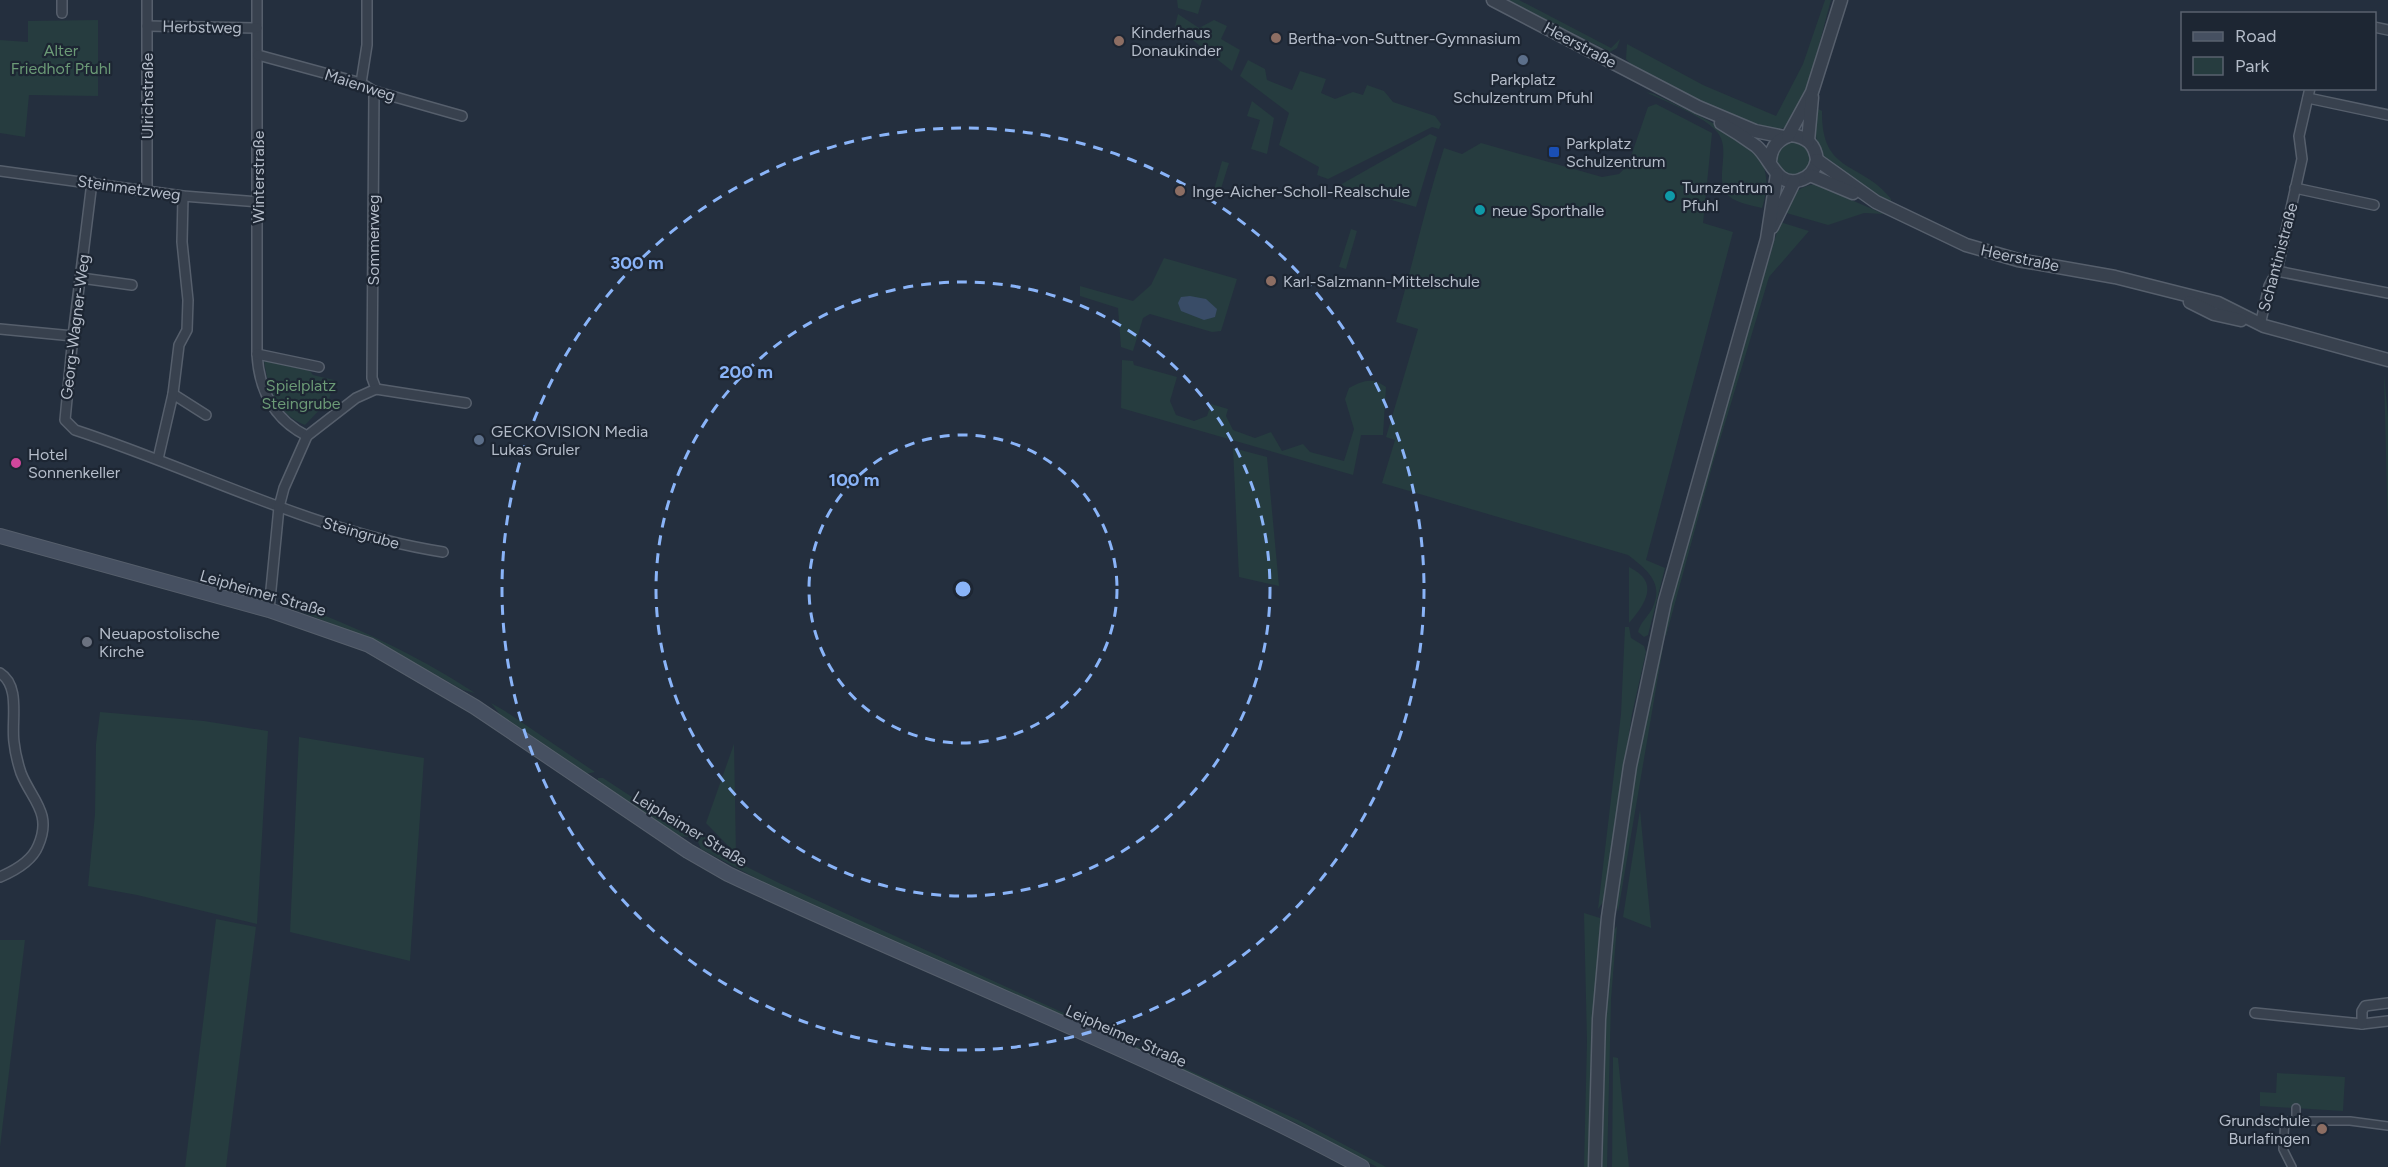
<svg xmlns="http://www.w3.org/2000/svg" width="2388" height="1167" viewBox="0 0 2388 1167" font-family="Figtree,sans-serif">
  <style>
    .green { fill: #263c3f }
    .water { fill: #394c67 }
    .lines { fill: none; stroke-linecap: round; stroke-linejoin: round }
    .pedestrian-casing { stroke: #565f6c; stroke-width: 10 }
    .minor-casing { stroke: #565f6c; stroke-width: 12 }
    .tertiary-casing { stroke: #565f6c; stroke-width: 15 }
    .secondary-casing { stroke: #565f6c; stroke-width: 16 }
    .pedestrian { stroke: #38414e; stroke-width: 7 }
    .minor { stroke: #38414e; stroke-width: 9 }
    .tertiary { stroke: #38414e; stroke-width: 12 }
    .secondary { stroke: #465061; stroke-width: 14 }
    .ring { fill: none; stroke: #8ab4f8; stroke-width: 3; stroke-dasharray: 10 8 }
    .education-dot { fill: #8d6e63; stroke: #1d2633; stroke-width: 2 }
    .service-dot { fill: #5c6f8a; stroke: #1d2633; stroke-width: 2 }
    .transit-dot { fill: #1a4fb4; stroke: #1d2633; stroke-width: 2 }
    .culture-dot { fill: #0f9aa8; stroke: #1d2633; stroke-width: 2 }
    .hotel-dot { fill: #d1479c; stroke: #1d2633; stroke-width: 2 }
    .worship-dot { fill: #6b7280; stroke: #1d2633; stroke-width: 2 }
    .labels { text-anchor: middle; dominant-baseline: central; stroke-width: 4.5; stroke-linejoin: round; paint-order: stroke }
    .street-label { font-size: 16px; fill: #b4bcc9; stroke: #1d2633 }
    .poi-label { font-size: 16px; fill: #b4bcc9; stroke: #1d2633; text-anchor: start }
    .park-label { font-size: 16px; fill: #6b9a76; stroke: #1d2633 }
    .centre { fill: #8ab4f8; stroke: #1d2633; stroke-width: 3 }
    .ring-label { font-size: 18px; text-anchor: middle; font-weight: bold; fill: #8ab4f8; stroke: #1d2633; stroke-width: 4.5; stroke-linejoin: round; paint-order: stroke }
  </style>
  <rect width="100%" height="100%" fill="#242f3e"/>
  <!-- green -->
  <g class="green">
    <polygon points="1177,0 1202,0 1198,14 1178,8"/>
    <polygon points="1507,0 1519,0 1611,48 1620,39 1617,48 1610,52 1606,50"/>
    <path d="M1825,0H1831C1823,27 1806,109 1787,126C1765,145 1657,77 1632,65L1626,59L1627,44L1703,85L1776,116L1803,64Z"/>
    <polygon points="1178,14 1199,28 1214,20 1227,26 1221,39 1240,50 1232,71 1175,26"/>
    <polygon points="98,20 98,96 29,95 25,137 0,133 0,40 28,42 28,21"/>
    <polygon points="1248,60 1265,69 1267,80 1292,90 1300,71 1326,79 1321,93 1335,99 1353,92 1363,95 1367,85 1384,91 1393,102 1435,116 1441,124 1439,129 1432,127 1328,179 1317,175 1319,167 1279,145 1289,113 1240,76"/>
    <path d="M1646,92L1654,94C1677,106 1746,135 1758,155C1769,172 1768,190 1762,208C1754,206 1743,204 1735,200C1709,187 1733,153 1718,133C1705,116 1666,102 1646,92Z"/>
    <polygon points="1252,101 1274,118 1267,154 1251,149 1260,120 1247,116"/>
    <path d="M1656,104L1712,133L1703,223L1733,232L1646,560L1665,568L1648,635L1644,637L1638,632C1640,622 1649,616 1653,607C1664,582 1646,569 1628,555L1382,483L1395,440L1386,437L1418,329L1396,322C1413,264 1425,206 1444,148L1462,154L1481,143L1602,177L1619,174L1628,165L1648,107Z"/>
    <path d="M1815,107L1822,111C1821,175 1862,161 1891,199V203L1831,167C1816,150 1813,129 1815,107Z"/>
    <polygon points="1430,134 1437,137 1416,207 1340,185"/>
    <circle cx="1793" cy="158" r="17"/>
    <polygon points="1222,161 1229,163 1219,195 1213,193"/>
    <path d="M1814,184L1884,214L1864,213L1828,225L1783,212C1790,196 1796,188 1814,184Z"/>
    <polygon points="1780,222 1809,231 1769,277 1713,463 1666,636 1663,631 1708,461"/>
    <polygon points="1351,229 1357,231 1346,269 1339,267"/>
    <polygon points="1164,258 1237,279 1221,331 1212,332 1150,314 1143,318 1133,351 1121,347 1118,308 1080,296 1080,286 1133,301 1151,285"/>
    <path d="M264,360L310,371L313,375L334,380L329,400L305,425C277,414 268,388 264,360Z"/>
    <path d="M1122,360L1133,361L1134,365L1177,377L1170,401L1176,415L1194,421L1207,416L1211,404L1228,409L1226,416L1233,430L1255,438L1271,432L1282,451L1303,444L1310,452L1344,461L1354,429L1345,399L1349,388C1364,380 1372,377 1386,387L1383,435H1361L1353,475L1121,408Z"/>
    <polygon points="2384,374 2388,417 2388,535"/>
    <polygon points="1233,448 1267,457 1279,586 1239,577"/>
    <path d="M1629,567C1660,582 1646,603 1629,623Z"/>
    <path d="M283,599C351,625 414,653 475,693L463,690L375,641L294,609Z"/>
    <polygon points="1625,627 1629,627 1631,638 1644,646 1646,652 1632,714 1604,901 1598,909 1621,714"/>
    <polygon points="1663,647 1618,912 1616,901 1636,767 1659,649"/>
    <polygon points="491,703 505,711 595,772 586,774 502,717"/>
    <polygon points="100,712 204,721 268,731 257,924 137,895 88,886 95,814 96,744"/>
    <polygon points="299,737 424,758 410,961 290,932"/>
    <polygon points="734,744 736,854 706,823"/>
    <polygon points="598,778 603,778 667,820 684,823 693,829 694,832 688,837 679,836 597,782"/>
    <polygon points="1640,810 1651,926 1651,928 1623,917"/>
    <polygon points="701,837 709,837 731,859 779,883 1298,1120 1386,1167 1377,1167 1296,1123 776,889 701,849 698,842"/>
    <polygon points="1584,913 1600,918 1601,924 1592,1041 1590,1167 1584,1167 1587,1041"/>
    <polygon points="216,919 256,927 226,1167 185,1167"/>
    <polygon points="1617,926 1611,999 1607,1167 1602,1167 1606,999 1612,933"/>
    <polygon points="0,940 25,940 0,1147"/>
    <polygon points="1613,1057 1618,1058 1629,1167 1612,1167"/>
    <polygon points="2277,1073 2345,1077 2343,1111 2260,1106 2260,1092 2276,1093"/>
  </g>
  <!-- water -->
  <polygon class="water" points="1190,296 1206,299 1217,309 1215,317 1204,320 1181,311 1178,303 1181,297"/>
  <g class="lines">
    <!-- pedestrian casing -->
    <g class="pedestrian-casing">
      <g id="pedestrian">
        <polyline points="2296,1121 2296,1108"/>
        <polyline points="2292,1167 2283,1149 2285,1121 2350,1121 2388,1126"/>
      </g>
    </g>
    <!-- minor casing -->
    <g class="minor-casing">
      <g id="minor">
        <path d="M257,0V354C259,390 273,419 307,436"/>
        <polyline points="62,13 62,0"/>
        <polyline points="147,26 257,28"/>
        <polyline points="2374,27 2388,30"/>
        <polyline points="258,55 361,83 374,91 462,116"/>
        <polyline points="361,83 367,45 367,0"/>
        <polyline points="374,91 372,378 376,389"/>
        <polyline points="2308,98 2388,115"/>
        <polyline points="0,171 183,196 258,202"/>
        <path d="M92,182L73,336L65,420L75,430C198,470 314,532 443,552"/>
        <polyline points="2295,188 2374,205"/>
        <polyline points="147,191 147,0"/>
        <polyline points="2277,271 2388,293"/>
        <polyline points="81,278 132,285"/>
        <polyline points="2260,325 2269,286 2277,271 2302,159 2299,136 2310,88"/>
        <polyline points="0,329 73,336"/>
        <polyline points="257,354 319,367"/>
        <polyline points="173,394 206,415"/>
        <polyline points="158,459 173,394 179,345 187,330 188,300 182,242 183,196"/>
        <polyline points="269,610 279,507 284,488 307,436 356,398 376,389 466,403"/>
        <path d="M0,673C21,686 11,721 14,742C15,752 18,764 21,773C31,799 53,813 38,846C32,861 14,871 0,877"/>
        <polyline points="2255,1013 2362,1024 2388,1021"/>
        <polyline points="2362,1024 2362,1011 2365,1006 2388,1003"/>
      </g>
    </g>
    <!-- tertiary casing -->
    <g class="tertiary-casing">
      <g id="tertiary">
        <polyline points="1493,0 1698,107 1755,131 1784,137"/>
        <path d="M1721,123C1733,130 1745,138 1756,146C1771,158 1776,188 1800,180C1810,177 1815,170 1817,160C1815,144 1807,137 1791,135C1778,139 1771,147 1770,161"/>
        <polyline points="1788,136 1812,92 1841,0"/>
        <polyline points="1808,141 1812,97"/>
        <polyline points="1817,160 1876,202 1966,245 2018,260 2115,277 2218,303 2264,326 2388,360"/>
        <polyline points="1810,175 1853,193"/>
        <polyline points="1772,227 1794,182"/>
        <polyline points="2190,302 2214,314 2241,320"/>
        <polyline points="1595,1167 1599,1019 1608,917 1630,766 1665,601 1767,239 1777,174"/>
      </g>
    </g>
    <!-- secondary casing -->
    <g class="secondary-casing">
      <path id="secondary" d="M0,536L269,610L369,645L475,707L688,851L728,874C938,973 1157,1057 1362,1167"/>
    </g>
    <!-- pedestrian -->
    <use href="#pedestrian" class="pedestrian"/>
    <!-- minor -->
    <use href="#minor" class="minor"/>
    <!-- tertiary -->
    <use href="#tertiary" class="tertiary"/>
    <!-- secondary -->
    <use href="#secondary" class="secondary"/>
  </g>
  <!-- distance rings -->
  <g class="ring">
    <circle cx="963" cy="589" r="154"/>
    <circle cx="963" cy="589" r="307"/>
    <circle cx="963" cy="589" r="461"/>
  </g>
  <!-- markers -->
  <g class="education-dot">
    <circle cx="1276" cy="38" r="6"/>
    <circle cx="1119" cy="41" r="6"/>
    <circle cx="1180" cy="191" r="6"/>
    <circle cx="1271" cy="281" r="6"/>
    <circle cx="2322" cy="1129" r="6"/>
  </g>
  <g class="service-dot">
    <circle cx="1523" cy="60" r="6"/>
    <circle cx="479" cy="440" r="6"/>
  </g>
  <rect class="transit-dot" x="1548" y="146" width="12" height="12" rx="3"/>
  <g class="culture-dot">
    <circle cx="1670" cy="196" r="6"/>
    <circle cx="1480" cy="210" r="6"/>
  </g>
  <circle class="hotel-dot" cx="16" cy="463" r="6"/>
  <circle class="worship-dot" cx="87" cy="642" r="6"/>
  <g class="labels">
    <!-- street labels -->
    <g class="street-label">
      <text transform="translate(202 27) rotate(1)">Herbstweg</text>
      <text transform="translate(1580 45) rotate(28)">Heerstraße</text>
      <text transform="translate(360 85) rotate(18)">Maienweg</text>
      <text transform="translate(147 96) rotate(-90)">Ulrichstraße</text>
      <text transform="translate(258 177) rotate(-90)">Winterstraße</text>
      <text transform="translate(129 188) rotate(8)">Steinmetzweg</text>
      <text transform="translate(373 240) rotate(-90)">Sommerweg</text>
      <text transform="translate(2278 257) rotate(-75)">Schantinistraße</text>
      <text transform="translate(2020 258) rotate(12)">Heerstraße</text>
      <text transform="translate(75 327) rotate(-83)">Georg-Wagner-Weg</text>
      <text transform="translate(361 533) rotate(16)">Steingrube</text>
      <text transform="translate(263 593) rotate(16)">Leipheimer Straße</text>
      <text transform="translate(690 829) rotate(31)">Leipheimer Straße</text>
      <text transform="translate(1126 1036) rotate(24)">Leipheimer Straße</text>
    </g>
    <!-- poi labels -->
    <g class="poi-label">
      <text x="1131" y="32">Kinderhaus<tspan x="1131" dy="18">Donaukinder</tspan></text>
      <text x="1288" y="38">Bertha-von-Suttner-Gymnasium</text>
      <text x="1523" y="79" text-anchor="middle">Parkplatz<tspan x="1523" dy="18">Schulzentrum Pfuhl</tspan></text>
      <text x="1566" y="143">Parkplatz<tspan x="1566" dy="18">Schulzentrum</tspan></text>
      <text x="1682" y="187">Turnzentrum<tspan x="1682" dy="18">Pfuhl</tspan></text>
      <text x="1192" y="191">Inge-Aicher-Scholl-Realschule</text>
      <text x="1492" y="210">neue Sporthalle</text>
      <text x="1283" y="281">Karl-Salzmann-Mittelschule</text>
      <text x="491" y="431">GECKOVISION Media<tspan x="491" dy="18">Lukas Gruler</tspan></text>
      <text x="28" y="454">Hotel<tspan x="28" dy="18">Sonnenkeller</tspan></text>
      <text x="99" y="633">Neuapostolische<tspan x="99" dy="18">Kirche</tspan></text>
      <text x="2310" y="1120" text-anchor="end">Grundschule<tspan x="2310" dy="18">Burlafingen</tspan></text>
    </g>
    <!-- park labels -->
    <g class="park-label">
      <text x="61" y="50">Alter<tspan x="61" dy="18">Friedhof Pfuhl</tspan></text>
      <text x="301" y="385">Spielplatz<tspan x="301" dy="18">Steingrube</tspan></text>
    </g>
  </g>
  <circle cx="963" cy="589" r="9" class="centre"/>
  <g class="ring-label">
    <text x="637" y="269">300 m</text>
    <text x="746" y="378">200 m</text>
    <text x="854" y="486">100 m</text>
  </g>
  <!-- legend -->
  <rect x="2181" y="12" width="195" height="78" fill="#1d2633" stroke="#59626f" stroke-width="1.5"/>
  <rect x="2193" y="32" width="30" height="9" fill="#465061" stroke="#59626f" stroke-width="1.5"/>
  <text x="2235" y="42" font-size="18" fill="#b4bcc9">Road</text>
  <rect x="2193" y="57" width="30" height="18" fill="#263c3f" stroke="#59626f" stroke-width="1.5"/>
  <text x="2235" y="72" font-size="18" fill="#b4bcc9">Park</text>
</svg>
